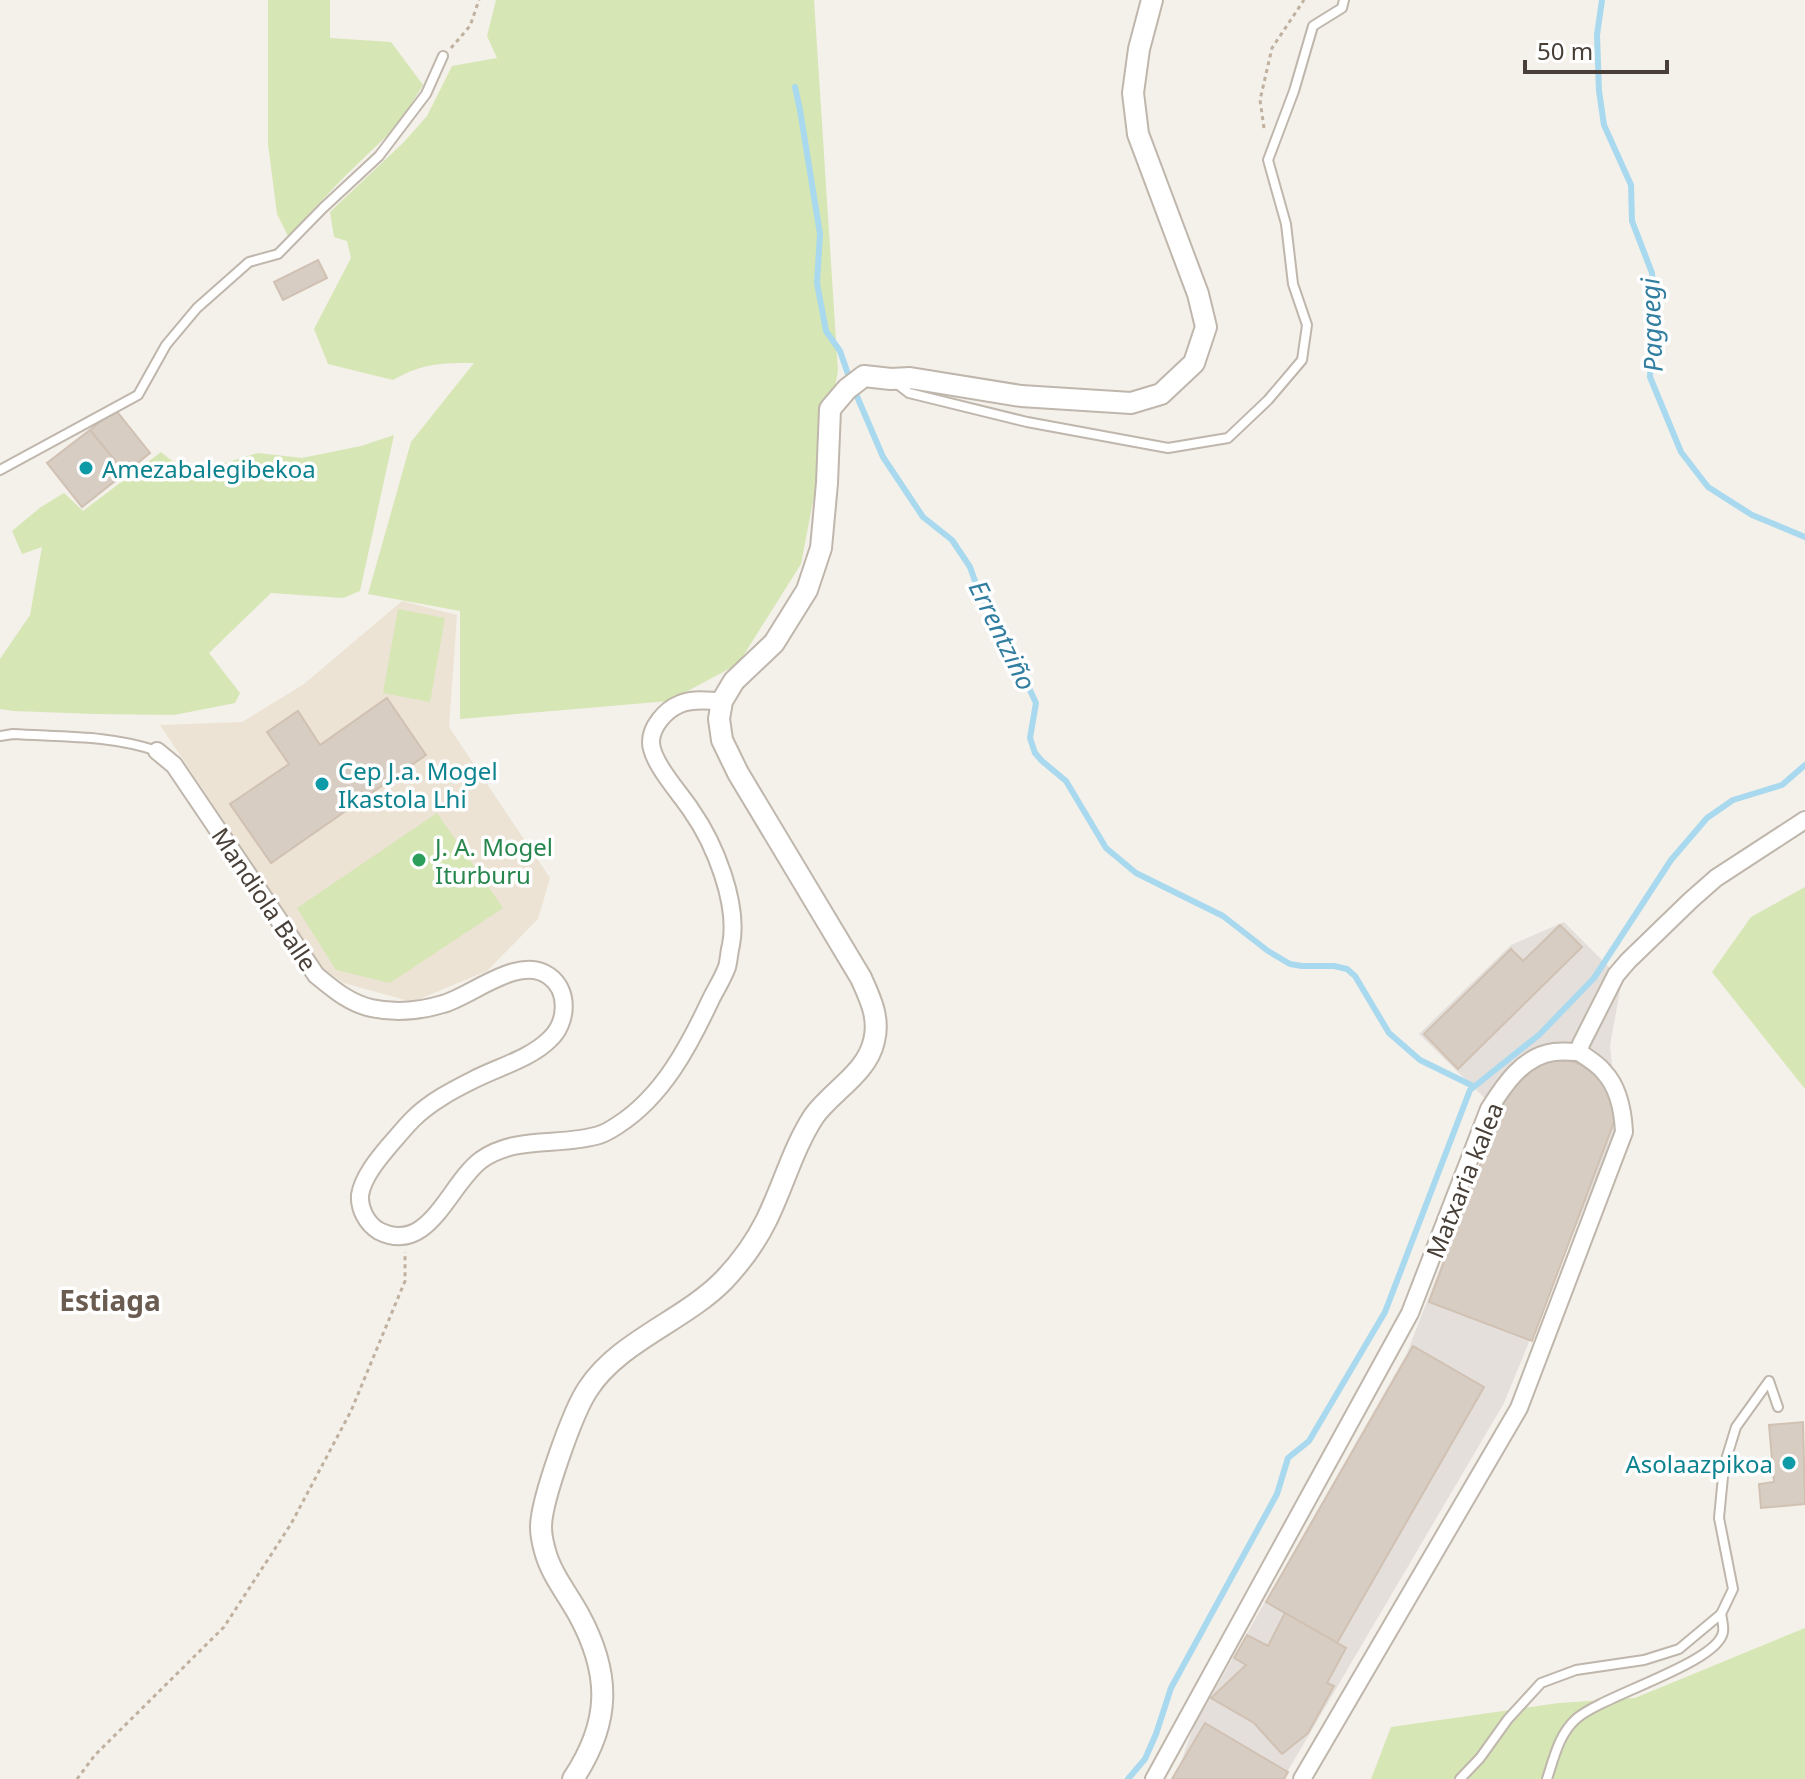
<svg xmlns="http://www.w3.org/2000/svg" width="1805" height="1779" viewBox="0 0 1805 1779" font-family="'Noto Sans',sans-serif">
  <style>
    .industrial { fill: #e4dfdb }
    .education { fill: #ece3d4 }
    .green { fill: #d6e6b4 }
    .lines { fill: none; stroke-linecap: round; stroke-linejoin: round }
    .stream { stroke: #a9d9ee; stroke-width: 6 }
    .building { fill: #d8cdc2; stroke: #d0c1b3; stroke-width: 2 }
    .service-casing { stroke: #bfb6ac; stroke-width: 12 }
    .minor-casing { stroke: #bfb6ac; stroke-width: 20 }
    .tertiary-casing { stroke: #bfb6ac; stroke-width: 24 }
    .path { stroke: #c0b09e; stroke-width: 3; stroke-dasharray: 4 4; stroke-linecap: butt }
    .service { stroke: #fff; stroke-width: 8 }
    .minor { stroke: #fff; stroke-width: 16 }
    .tertiary { stroke: #fff; stroke-width: 20 }
    .culture-dot { fill: #0f9aa8; stroke: #fff; stroke-width: 3 }
    .leisure-dot { fill: #2e9e5b; stroke: #fff; stroke-width: 3 }
    .labels { text-anchor: middle; dominant-baseline: central; stroke-width: 7; stroke-linejoin: round; paint-order: stroke }
    .culture-label { font-size: 24px; fill: #0d838f; stroke: #fff; text-anchor: start }
    .leisure-label { font-size: 24px; fill: #27864d; stroke: #fff; text-anchor: start }
    .street-label { font-size: 24px; fill: #484038; stroke: #fff }
    .water-label { font-size: 26px; font-style: italic; fill: #317ea0; stroke: #fff }
    .quarter-label { font-size: 28px; font-weight: bold; fill: #6a5c50; stroke: #fff }
  </style>
  <rect width="100%" height="100%" fill="#f4f0ea"/>
  <!-- industrial -->
  <polygon class="industrial" points="1564,922 1622,980 1610,1045 1618,1125 1504,1403 1283,1779 1175,1779 1193,1728 1407,1353 1500,1113 1419,1034 1511,945"/>
  <!-- education -->
  <polygon class="education" points="402,601 457,615 449,727 550,878 538,919 487,971 412,1002 344,983 323,969 160,725 242,722 304,684"/>
  <!-- green -->
  <g class="green">
    <polygon points="268,0 330,0 330,38 391,42 423,85 398,125 344,177 288,236 277,214 268,144"/>
    <path d="M496,0H814L838,371L801,564L738,664L669,701L460,719V611L368,594L411,442L474,363C440,363 423,363 393,380L328,364L314,329L351,258L347,241L334,237L330,212L404,142L427,116L452,66L497,58L487,36Z"/>
    <polygon points="394,435 360,591 343,598 271,593 209,653 240,693 235,703 174,715 95,714 14,711 0,709 0,659 30,615 42,547 22,554 12,531 41,507 64,493 83,511 161,452 182,469 216,466 258,453 302,458 361,446"/>
    <polygon points="398,609 445,618 430,702 383,693"/>
    <polygon points="437,813 503,908 390,983 336,970 297,908"/>
    <polygon points="1805,887 1805,1089 1712,972 1751,917"/>
    <polygon points="1805,1628 1805,1779 1371,1779 1391,1727 1559,1703 1635,1698"/>
  </g>
  <g class="lines">
    <!-- stream -->
    <g class="stream">
      <polyline points="1602,0 1597,35 1599,91 1604,125 1631,185 1632,221 1652,273 1654,291 1650,377 1681,452 1708,487 1752,515 1805,537"/>
      <polyline points="795,87 800,110 820,234 817,283 826,331 840,351 850,380 883,457 923,517 952,540 970,567 976,584 997,630 1009,645 1036,703 1030,738 1035,753 1042,761 1066,781 1106,848 1136,873 1223,916 1268,951 1290,964 1302,966 1334,966 1347,969 1355,976 1389,1033 1420,1060 1473,1086"/>
      <polyline points="1128,1779 1145,1759 1156,1734 1171,1688 1277,1494 1288,1458 1309,1441 1385,1312 1470,1090 1540,1034 1594,978 1671,860 1707,818 1733,800 1782,785 1805,765"/>
    </g>
  </g>
  <!-- building -->
  <g class="building">
    <polygon points="318,260 327,278 283,300 274,282"/>
    <polygon points="115,409 150,453 125,473 90,430"/>
    <polygon points="90,430 125,473 82,507 47,463"/>
    <polygon points="387,698 426,755 271,863 230,804 289,764 267,732 298,711 320,745"/>
    <polygon points="1560,925 1582,947 1458,1069 1424,1034 1511,949 1523,961"/>
    <polygon points="1548,1060 1571,1061 1582,1065 1603,1080 1615,1106 1614,1122 1532,1341 1429,1302 1507,1093 1535,1064"/>
    <polygon points="1413,1346 1484,1387 1337,1643 1266,1602"/>
    <polygon points="1803,1422 1805,1504 1761,1508 1759,1484 1774,1482 1769,1425"/>
    <polygon points="1285,1613 1346,1648 1327,1683 1334,1686 1308,1733 1282,1754 1254,1723 1211,1698 1246,1665 1234,1658 1247,1635 1268,1646"/>
    <polygon points="1205,1723 1288,1772 1284,1779 1172,1779"/>
  </g>
  <g class="lines">
    <!-- service casing -->
    <g class="service-casing">
      <g id="service">
        <polyline points="896,383 909,393 1027,422 1168,448 1228,438 1268,400 1302,360 1307,325 1293,284 1286,224 1268,160 1294,91 1313,26 1342,8 1344,0"/>
        <polyline points="0,470 138,395 166,345 197,308 249,262 278,254 323,208 379,156 426,94 443,56"/>
        <path d="M0,736L13,734C61,737 111,735 157,751"/>
        <polyline points="1460,1779 1480,1758 1508,1719 1541,1683 1576,1670 1644,1660 1679,1649 1721,1614 1733,1589 1719,1518 1724,1466 1736,1427 1769,1381 1778,1407"/>
        <path d="M1547,1779C1554,1758 1559,1734 1576,1719C1603,1695 1718,1663 1723,1632C1724,1627 1722,1619 1721,1614"/>
      </g>
    </g>
    <!-- minor casing -->
    <g class="minor-casing">
      <g id="minor">
        <path d="M157,751L174,765L316,975C333,989 349,1003 371,1008C394,1013 420,1011 443,1004C472,996 519,954 549,976C570,991 567,1023 550,1039C530,1059 498,1067 473,1080C453,1090 430,1102 413,1119C405,1127 397,1137 389,1146C378,1159 363,1177 360,1195C359,1209 367,1224 379,1231C429,1256 448,1185 481,1160C516,1135 560,1147 599,1135C606,1133 612,1129 618,1125C663,1096 689,1046 711,999C716,989 723,978 727,967C729,960 729,952 731,945C739,904 715,844 691,810C680,793 651,762 651,742C651,727 665,710 680,704C692,698 709,701 722,701"/>
        <polyline points="1579,1052 1581,1044 1616,975 1628,961 1691,900 1716,878 1805,820"/>
        <path d="M1154,1779L1410,1313L1489,1109C1504,1085 1523,1056 1554,1052C1562,1051 1571,1052 1579,1052C1587,1058 1598,1064 1604,1072C1619,1088 1623,1111 1624,1132L1519,1408L1302,1779"/>
      </g>
    </g>
    <!-- tertiary casing -->
    <g class="tertiary-casing">
      <path id="tertiary" d="M573,1779C611,1722 611,1674 579,1615C567,1593 551,1574 545,1551C543,1544 541,1534 541,1527C541,1501 573,1411 588,1389C619,1341 684,1321 724,1280C741,1262 755,1243 766,1221C783,1187 793,1148 814,1116C832,1091 867,1073 874,1041C880,1018 870,998 861,978L738,773L722,740L719,719L722,701L734,681L774,643L807,590L821,548L827,483L830,409L847,389L864,376L891,379L910,378L1021,396L1131,403L1161,394L1194,363L1206,327L1198,294L1138,134L1133,93L1139,49L1152,0"/>
    </g>
    <!-- path -->
    <g class="path">
      <polyline points="451,48 470,26 479,0"/>
      <polyline points="1264,128 1260,100 1272,48 1304,0"/>
      <polyline points="77,1779 95,1755 224,1627 291,1524 351,1411 405,1281 405,1252"/>
    </g>
    <!-- service -->
    <use href="#service" class="service"/>
    <!-- minor -->
    <use href="#minor" class="minor"/>
    <!-- tertiary -->
    <use href="#tertiary" class="tertiary"/>
  </g>
  <!-- markers -->
  <g class="culture-dot">
    <circle cx="86" cy="468" r="8"/>
    <circle cx="322" cy="784" r="8"/>
    <circle cx="1789" cy="1463" r="8"/>
  </g>
  <circle class="leisure-dot" cx="419" cy="860" r="8"/>
  <g class="labels">
    <!-- culture labels -->
    <g class="culture-label">
      <text x="102" y="468">Amezabalegibekoa</text>
      <text x="338" y="770">Cep J.a. Mogel<tspan x="338" dy="28">Ikastola Lhi</tspan></text>
      <text x="1773" y="1463" text-anchor="end">Asolaazpikoa</text>
    </g>
    <!-- leisure labels -->
    <g class="leisure-label">
      <text x="435" y="846">J. A. Mogel<tspan x="435" dy="28">Iturburu</tspan></text>
    </g>
    <!-- street labels -->
    <g class="street-label">
      <text transform="translate(265 899) rotate(56)">Mandiola Balle</text>
      <text transform="translate(1464 1180) rotate(-68)">Matxaria kalea</text>
    </g>
    <!-- water labels -->
    <g class="water-label">
      <text transform="translate(1651 325) rotate(-92)">Pagaegi</text>
      <text transform="translate(1003 635) rotate(64)">Errentziño</text>
    </g>
    <!-- quarter labels -->
    <g class="quarter-label">
      <text x="110" y="1300">Estiaga</text>
    </g>
  </g>
  <!-- scale -->
  <path d="M1525 60v12h142v-12" fill="none" stroke="#484038" stroke-width="4"/>
  <text x="1537" y="60" font-size="24" fill="#484038" stroke="#ffffff" stroke-width="6" paint-order="stroke">50 m</text>
</svg>
